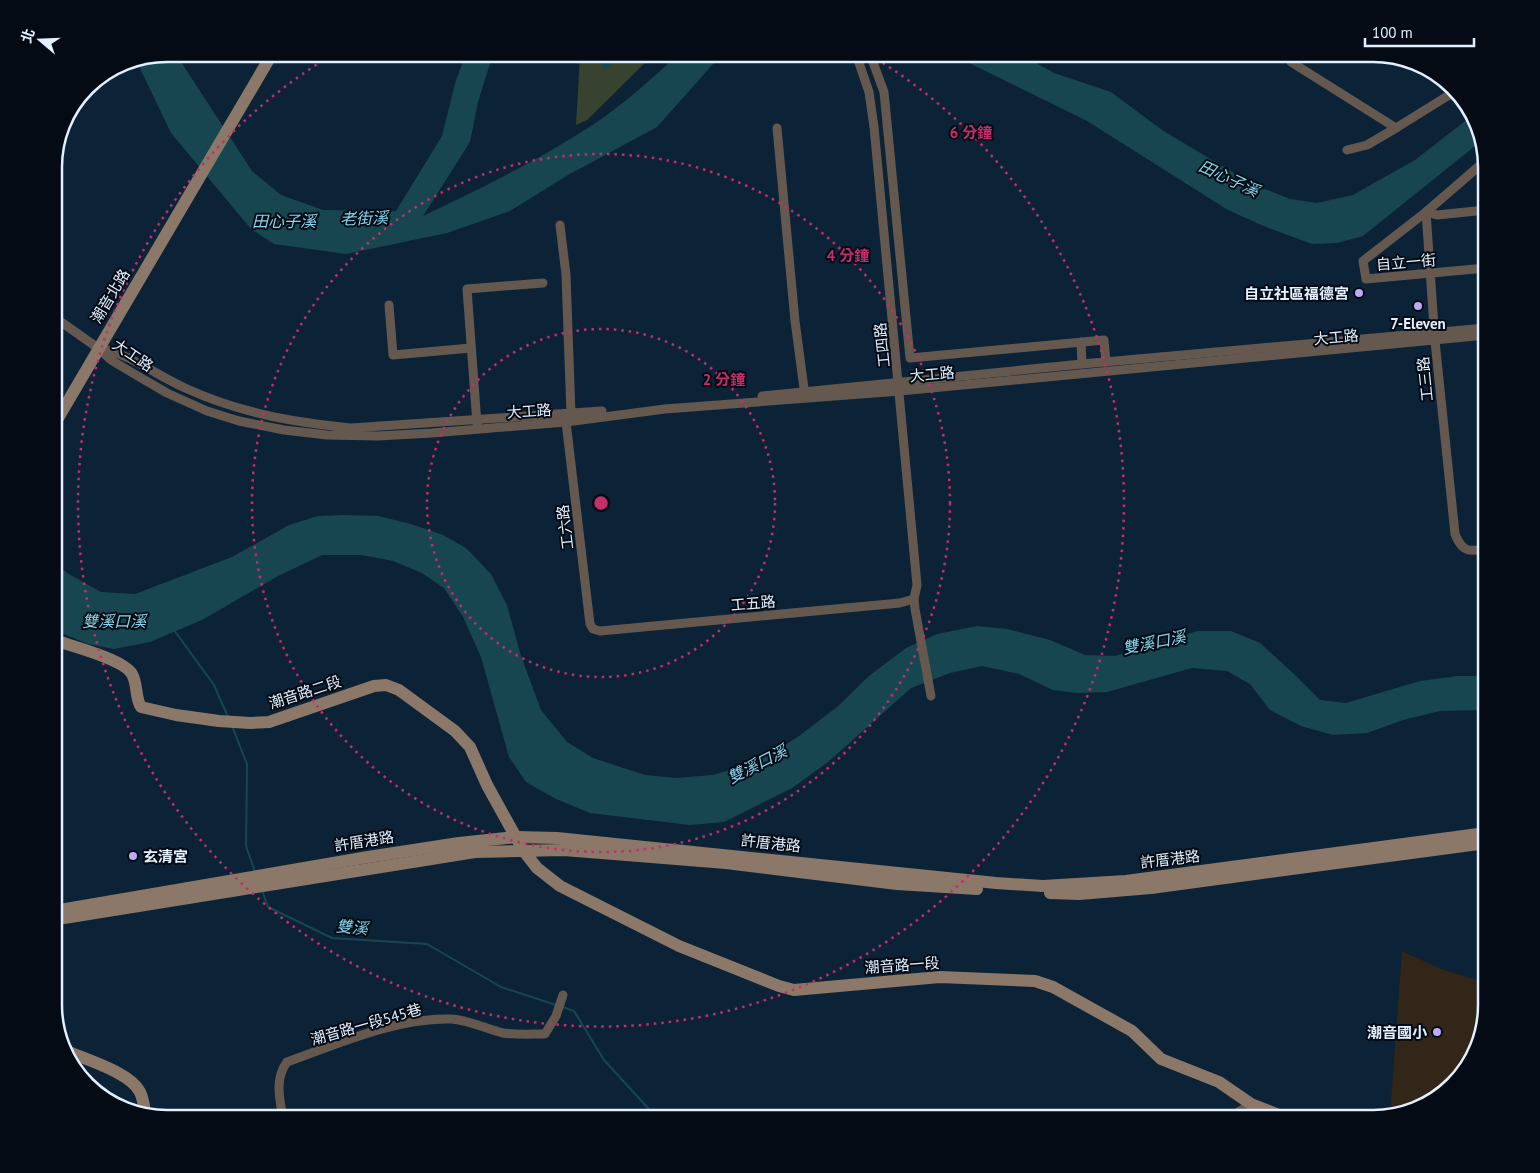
<svg xmlns="http://www.w3.org/2000/svg" width="1540" height="1173" viewBox="0 0 1540 1173" font-family="'PT Sans','Noto Sans TC',sans-serif">
  <style>
    .education { fill: #312617 }
    .green { fill: #37432e }
    .water { fill: #174651 }
    .lines { fill: none; stroke-linecap: round; stroke-linejoin: round }
    .stream { stroke: #174651; stroke-width: 2 }
    .street { stroke: #65594f; stroke-width: 9 }
    .secondary { stroke: #8b7869; stroke-width: 12 }
    .ring { fill: none; stroke: #c52e6b; stroke-width: 2.5; stroke-dasharray: 2.5 5 }
    .poi-dot { fill: #bfa9f4; stroke: #040b15; stroke-width: 2 }
    .labels { text-anchor: middle; dominant-baseline: central; stroke-width: 4; stroke-linejoin: round; paint-order: stroke }
    .street-label { font-size: 15px; fill: #e2f0ff; stroke: #040b15 }
    .poi-label { font-size: 15px; font-weight: bold; fill: #e2f0ff; stroke: #040b15; text-anchor: end }
    .water-label { font-size: 16px; font-style: italic; fill: #87d6ec; stroke: #040b15 }
    .rim { fill: none; stroke: #e2f0ff; stroke-width: 2.5 }
    .centre { fill: #c52e6b; stroke: #040b15; stroke-width: 2.5 }
    .ring-label { font-size: 15px; text-anchor: middle; font-weight: bold; fill: #c52e6b; stroke: #040b15; stroke-width: 4; stroke-linejoin: round; paint-order: stroke }
  </style>
  <rect width="100%" height="100%" fill="#0c2337"/>
  <!-- education -->
  <polygon class="education" points="1402,951 1441,969 1486,983 1485,1009 1463,1075 1423,1108 1390,1115"/>
  <!-- green -->
  <polygon class="green" points="580,54 654,54 587,120 576,125"/>
  <!-- water -->
  <g class="water">
    <path d="M167,54H178L183,65L252,171L281,195L323,210L396,211L442,136L456,80L466,54H493L478,102L470,142L423,216C480,189 537,161 591,126C622,106 651,79 679,54H722L657,127L568,175L510,211L447,233L346,254L274,244L251,229L171,133L136,60Z"/>
    <polygon points="602,54 625,54 604,70 602,68"/>
    <polygon points="951,54 1020,54 1054,73 1111,92 1162,130 1252,184 1290,199 1317,203 1353,195 1415,160 1473,115 1480,142 1363,236 1337,243 1312,244 1266,227 1228,210 1087,121"/>
    <polygon points="343,515 378,516 411,524 443,535 466,548 491,574 507,605 521,656 541,710 567,742 593,758 645,775 677,778 712,775 738,768 772,754 799,736 837,707 869,676 906,648 937,634 977,626 1007,629 1050,640 1085,655 1115,656 1162,643 1197,631 1231,631 1260,643 1294,674 1320,700 1346,703 1420,681 1458,676 1486,676 1486,710 1440,711 1403,720 1367,733 1333,735 1301,726 1270,710 1250,684 1227,671 1192,668 1107,692 1077,693 1053,690 1019,674 982,666 950,673 911,688 828,762 792,788 724,822 690,825 590,813 556,799 526,782 509,757 481,657 463,617 444,588 422,573 393,561 361,555 322,555 278,576 202,620 150,642 114,649 88,644 54,630 54,563 67,573 101,592 135,594 232,557 289,525 318,516"/>
  </g>
  <g class="lines">
    <!-- stream -->
    <g class="stream">
      <polyline points="174,630 214,685 228,717"/>
      <polyline points="232,726 247,764 246,846 255,872"/>
      <polyline points="262,890 268,907 332,938 427,944 501,987 556,1005"/>
      <polyline points="562,1007 574,1011 604,1060 658,1119"/>
    </g>
    <!-- street -->
    <g class="street">
      <polyline points="856,54 869,92 874,127 917,585 914,599 915,609 931,696"/>
      <polyline points="870,54 884,92 910,358 1104,340 1106,362"/>
      <polyline points="1291,62 1396,128 1454,92"/>
      <polyline points="777,128 795,321 805,396"/>
      <polyline points="1347,150 1367,145 1396,128"/>
      <polyline points="1485,161 1426,212 1363,261 1366,279 1486,268"/>
      <path d="M1426,212L1435,341L1455,534C1462,552 1469,552 1486,549"/>
      <polyline points="1426,212 1437,215 1486,210"/>
      <polyline points="560,225 566,275 571,414"/>
      <polyline points="389,305 393,355 471,348"/>
      <polyline points="54,317 98,348 111,360 136,375 167,393 207,411 239,421 284,430 327,435 378,436 432,433 566,422 665,409 900,391 1486,335"/>
      <polyline points="1081,342 1082,364"/>
      <path d="M99,348C130,354 156,375 185,388C240,413 291,422 351,428L602,411"/>
      <polyline points="762,396 1082,364 1486,328"/>
      <polyline points="566,422 590,624 593,629 600,631 900,603 914,599"/>
      <polyline points="477,424 467,289 543,283"/>
      <path d="M283,1119C280,1100 274,1079 287,1062C337,1044 398,1017 451,1019C469,1020 486,1029 503,1033C516,1035 531,1034 545,1034L556,1016L563,995"/>
      <polyline points="1227,1119 1251,1104"/>
    </g>
    <!-- secondary -->
    <g class="secondary">
      <polyline points="54,425 272,54"/>
      <path d="M54,640C71,646 123,659 132,674C138,685 135,698 141,707L176,715L219,721L250,723L269,722L374,686L386,685L399,690L455,731L470,747L487,785L523,850L537,868L560,886L679,946L779,986L794,990L940,977L1035,981L1053,987L1132,1031L1161,1059L1219,1082L1251,1104L1289,1119"/>
      <polyline points="1050,893 1079,894 1151,888 1486,843"/>
      <polyline points="54,911 368,857 459,843 516,837 557,838 996,883 1043,886 1126,881 1486,833"/>
      <polyline points="64,918 475,852 564,850 726,863 897,884 977,889"/>
      <path d="M64,1050C84,1059 130,1072 140,1092C143,1098 144,1106 145,1112"/>
    </g>
  </g>
  <!-- distance rings -->
  <g class="ring">
    <circle cx="601" cy="503" r="174"/>
    <circle cx="601" cy="503" r="349"/>
    <path d="M870 55A523 523 0 1 1 332 55"/>
  </g>
  <!-- markers -->
  <g class="poi-dot">
    <circle cx="1359" cy="293" r="5"/>
    <circle cx="1418" cy="306" r="5"/>
    <circle cx="133" cy="856" r="5"/>
    <circle cx="1437" cy="1032" r="5"/>
  </g>
  <g class="labels">
    <!-- street labels -->
    <g class="street-label">
      <text transform="translate(1406 262) rotate(-5)">自立一街</text>
      <text transform="translate(110 296) rotate(-59)">潮音北路</text>
      <text transform="translate(1336 337) rotate(-5)">大工路</text>
      <text transform="translate(882 345) rotate(-96)">工四路</text>
      <text transform="translate(133 355) rotate(34)">大工路</text>
      <text transform="translate(932 374) rotate(-5)">大工路</text>
      <text transform="translate(1425 379) rotate(-96)">工三路</text>
      <text transform="translate(529 411) rotate(-4)">大工路</text>
      <text transform="translate(565 527) rotate(-97)">工六路</text>
      <text transform="translate(753 603) rotate(-5)">工五路</text>
      <text transform="translate(305 692) rotate(-18)">潮音路二段</text>
      <text transform="translate(364 841) rotate(-9)">許厝港路</text>
      <text transform="translate(771 843) rotate(6)">許厝港路</text>
      <text transform="translate(1170 859) rotate(-7)">許厝港路</text>
      <text transform="translate(902 965) rotate(-4)">潮音路一段</text>
      <text transform="translate(366 1024) rotate(-16)">潮音路一段545巷</text>
    </g>
    <!-- poi labels -->
    <g class="poi-label">
      <text x="1349" y="293">自立社區福德宮</text>
      <text x="1418" y="323" text-anchor="middle">7-Eleven</text>
      <text x="143" y="856" text-anchor="start">玄清宮</text>
      <text x="1427" y="1032">潮音國小</text>
    </g>
    <!-- water labels -->
    <g class="water-label">
      <text transform="translate(1229 178) rotate(25)">田心子溪</text>
      <text transform="translate(364 218) rotate(-2)">老街溪</text>
      <text x="284" y="221">田心子溪</text>
      <text x="114" y="621">雙溪口溪</text>
      <text transform="translate(1154 642) rotate(-11)">雙溪口溪</text>
      <text transform="translate(757 764) rotate(-27)">雙溪口溪</text>
      <text transform="translate(352 927) rotate(5)">雙溪</text>
    </g>
  </g>
  <!-- crop -->
  <path d="M0 0H1540V1173H0ZM167 62H1373A105 105 0 0 1 1478 167V1005A105 105 0 0 1 1373 1110H167A105 105 0 0 1 62 1005V167A105 105 0 0 1 167 62Z" fill="#040b15" fill-rule="evenodd"/>
  <path class="rim" d="M167 62H1373A105 105 0 0 1 1478 167V1005A105 105 0 0 1 1373 1110H167A105 105 0 0 1 62 1005V167A105 105 0 0 1 167 62Z"/>
  <circle cx="601" cy="503" r="8" class="centre"/>
  <g class="ring-label">
    <text x="971" y="138">6 分鐘</text>
    <text x="848" y="261">4 分鐘</text>
    <text x="724" y="385">2 分鐘</text>
  </g>
  <!-- north arrow -->
  <g transform="translate(40 40) rotate(289)" stroke="#040b15" stroke-width="4" paint-order="stroke">
  <path d="M0-4L9 19L0 12L-9 19Z" fill="#e2f0ff"/>
  <text y="-8" font-size="14" font-weight="bold" text-anchor="middle" fill="#e2f0ff">北</text>
  </g>
  <!-- scale -->
  <path d="M1365 38v8h109v-8" fill="none" stroke="#e2f0ff" stroke-width="2.5"/>
  <text x="1372" y="38" font-size="15" fill="#e2f0ff" stroke="#040b15" stroke-width="4" paint-order="stroke">100 m</text>
</svg>
